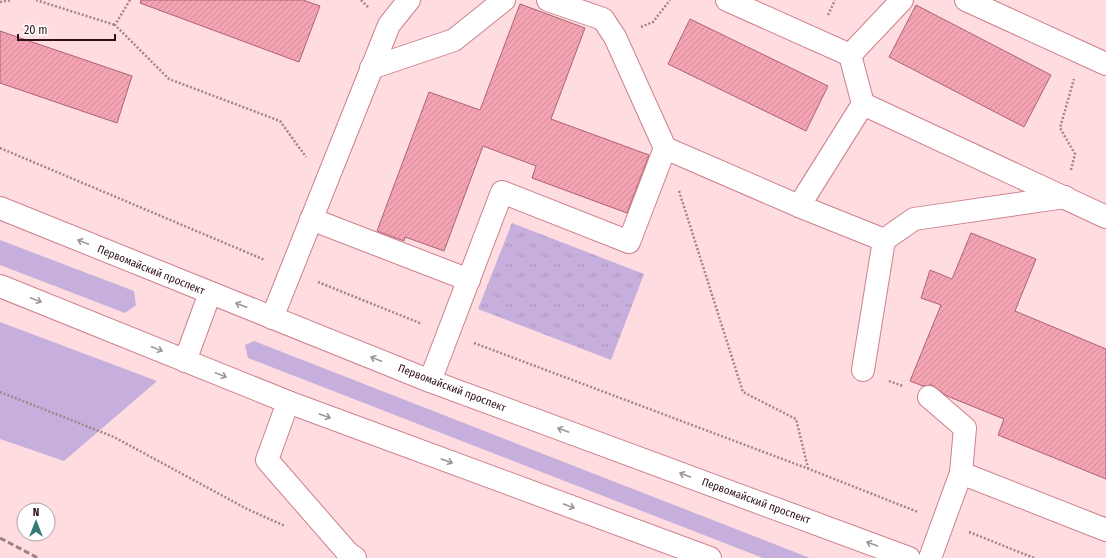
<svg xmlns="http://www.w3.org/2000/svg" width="1106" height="558" viewBox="0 0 1106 558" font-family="'Fira Sans Condensed',sans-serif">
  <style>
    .grass { fill: #c7afdd }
    .park { fill: url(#park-tufts) }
    .building { fill: url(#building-hatch); stroke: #ad6372 }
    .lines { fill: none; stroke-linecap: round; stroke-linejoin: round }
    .minor-casing { stroke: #cd808e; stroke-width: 24 }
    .major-casing { stroke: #cd808e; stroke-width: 24 }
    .path { stroke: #a48489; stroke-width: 2.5; stroke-dasharray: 2 2; stroke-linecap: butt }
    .minor { stroke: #fff; stroke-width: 22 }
    .major { stroke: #fff; stroke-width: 22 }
    .rail { stroke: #9f8085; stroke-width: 3; stroke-dasharray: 6 3; stroke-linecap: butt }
    .oneway { stroke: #a19497 }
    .labels { text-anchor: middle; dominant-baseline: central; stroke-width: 3; stroke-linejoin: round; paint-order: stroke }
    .street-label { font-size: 11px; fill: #2f1218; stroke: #fff }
  </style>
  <defs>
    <pattern id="park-tufts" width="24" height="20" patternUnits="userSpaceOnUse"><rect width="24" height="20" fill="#c7afdd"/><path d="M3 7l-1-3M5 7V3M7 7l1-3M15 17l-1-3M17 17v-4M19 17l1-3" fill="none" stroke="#ab96bd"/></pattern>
    <pattern id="building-hatch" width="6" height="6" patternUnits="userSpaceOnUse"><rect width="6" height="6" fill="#f3a3b1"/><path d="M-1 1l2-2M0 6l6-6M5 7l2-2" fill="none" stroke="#d18b98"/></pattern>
  </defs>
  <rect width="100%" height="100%" fill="#fedce0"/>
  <!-- grass -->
  <g class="grass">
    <polygon points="0,240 134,291 136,305 125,313 0,265"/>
    <polygon points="0,322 157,381 64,461 0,439"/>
    <polygon points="254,341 810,558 763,558 248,358 245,345"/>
  </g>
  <!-- park -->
  <polygon class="park" points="512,223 644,274 611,360 478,309"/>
  <!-- building -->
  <g class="building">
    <polygon points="141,0 303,0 320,6 299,62 140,3"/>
    <polygon points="520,4 585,28 551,119 649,155 627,213 532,178 536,166 483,146 444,251 405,237 404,241 377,231 429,92 480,110"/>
    <polygon points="916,5 1051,75 1024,127 889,57"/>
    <polygon points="690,19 828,86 806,131 668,64"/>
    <polygon points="0,31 132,76 117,123 0,83"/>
    <polygon points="971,233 1036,259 1015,311 1106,349 1106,479 998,435 1004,419 947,396 932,385 923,386 910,381 941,305 921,298 930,270 952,279"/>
  </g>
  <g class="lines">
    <!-- minor casing -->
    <g class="minor-casing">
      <g id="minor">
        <polyline points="548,0 603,19 615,37 665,148 799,206 884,240"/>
        <polyline points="727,0 850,55"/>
        <polyline points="966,0 1106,64"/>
        <polyline points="850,55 902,0"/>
        <polyline points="371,68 454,40 504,0"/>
        <polyline points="863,104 1106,217"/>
        <polyline points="799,206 863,104 850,55"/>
        <polyline points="311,219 469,280"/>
        <polyline points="272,318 389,25 409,0"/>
        <polyline points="863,370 884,240 914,219 1065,197"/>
        <polyline points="430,381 502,192 629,242 665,148"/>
        <polyline points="929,397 965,428 961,473 930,558"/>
        <polyline points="288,402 267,460 348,553 355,558"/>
        <polyline points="961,473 1106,530"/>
      </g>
    </g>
    <!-- major casing -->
    <g class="major-casing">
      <g id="major">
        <polyline points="0,208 430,381 909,558"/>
        <polyline points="0,286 288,402 710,558"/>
        <polyline points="185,361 210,293"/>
      </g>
    </g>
    <!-- path -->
    <g class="path">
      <polyline points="36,0 115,25"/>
      <polyline points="130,0 115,25 169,79 280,121 306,157"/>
      <polyline points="361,0 368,7"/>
      <polyline points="0,2 11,0"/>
      <polyline points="828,15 835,0"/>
      <polyline points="641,27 653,22 670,0"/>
      <polyline points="0,148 265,260"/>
      <polyline points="1071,170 1075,154 1060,128 1074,79"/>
      <polyline points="679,191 743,392 796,419 808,468"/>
      <polyline points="318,282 422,324"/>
      <polyline points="474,343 809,469 918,512"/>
      <polyline points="889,381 903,386"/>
      <polyline points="0,392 114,437 247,509 285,526"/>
      <polyline points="969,532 1034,558"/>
    </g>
    <!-- minor -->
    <use href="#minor" class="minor"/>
    <!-- major -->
    <use href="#major" class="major"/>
    <!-- rail -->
    <polyline class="rail" points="0,538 38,558"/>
  </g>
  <!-- one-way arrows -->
  <defs><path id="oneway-shaft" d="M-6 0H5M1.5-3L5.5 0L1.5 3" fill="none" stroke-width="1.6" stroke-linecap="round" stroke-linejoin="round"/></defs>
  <g class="oneway">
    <use href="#oneway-shaft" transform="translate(83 242) rotate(-158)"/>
    <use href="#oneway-shaft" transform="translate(36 300) rotate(22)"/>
    <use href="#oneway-shaft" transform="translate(241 305) rotate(-159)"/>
    <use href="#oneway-shaft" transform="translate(157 349) rotate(22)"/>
    <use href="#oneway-shaft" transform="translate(376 359) rotate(-158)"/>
    <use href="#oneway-shaft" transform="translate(221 375) rotate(22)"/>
    <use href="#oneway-shaft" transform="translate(325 416) rotate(20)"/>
    <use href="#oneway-shaft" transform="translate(563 430) rotate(-160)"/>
    <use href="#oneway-shaft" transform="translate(447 461) rotate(20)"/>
    <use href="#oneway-shaft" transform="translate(685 475) rotate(-160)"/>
    <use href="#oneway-shaft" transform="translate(569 506) rotate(20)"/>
    <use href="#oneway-shaft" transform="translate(872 544) rotate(-160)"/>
  </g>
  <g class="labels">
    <!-- street labels -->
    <g class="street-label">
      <text transform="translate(151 270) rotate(22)">Первомайский проспект</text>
      <text transform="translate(452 388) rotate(21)">Первомайский проспект</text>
      <text transform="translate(756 501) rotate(20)">Первомайский проспект</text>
    </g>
  </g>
  <!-- north arrow -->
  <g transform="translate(36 522)"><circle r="19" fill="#ffffff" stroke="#aca0a3"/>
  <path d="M0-3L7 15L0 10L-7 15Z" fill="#337b75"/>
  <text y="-6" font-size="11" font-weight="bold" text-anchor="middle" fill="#2f1218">N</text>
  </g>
  <!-- scale -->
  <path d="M18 34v6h97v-6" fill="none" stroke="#2f1218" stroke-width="2"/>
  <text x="24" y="34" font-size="12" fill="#2f1218" stroke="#ffffff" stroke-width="3" paint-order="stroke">20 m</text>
</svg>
